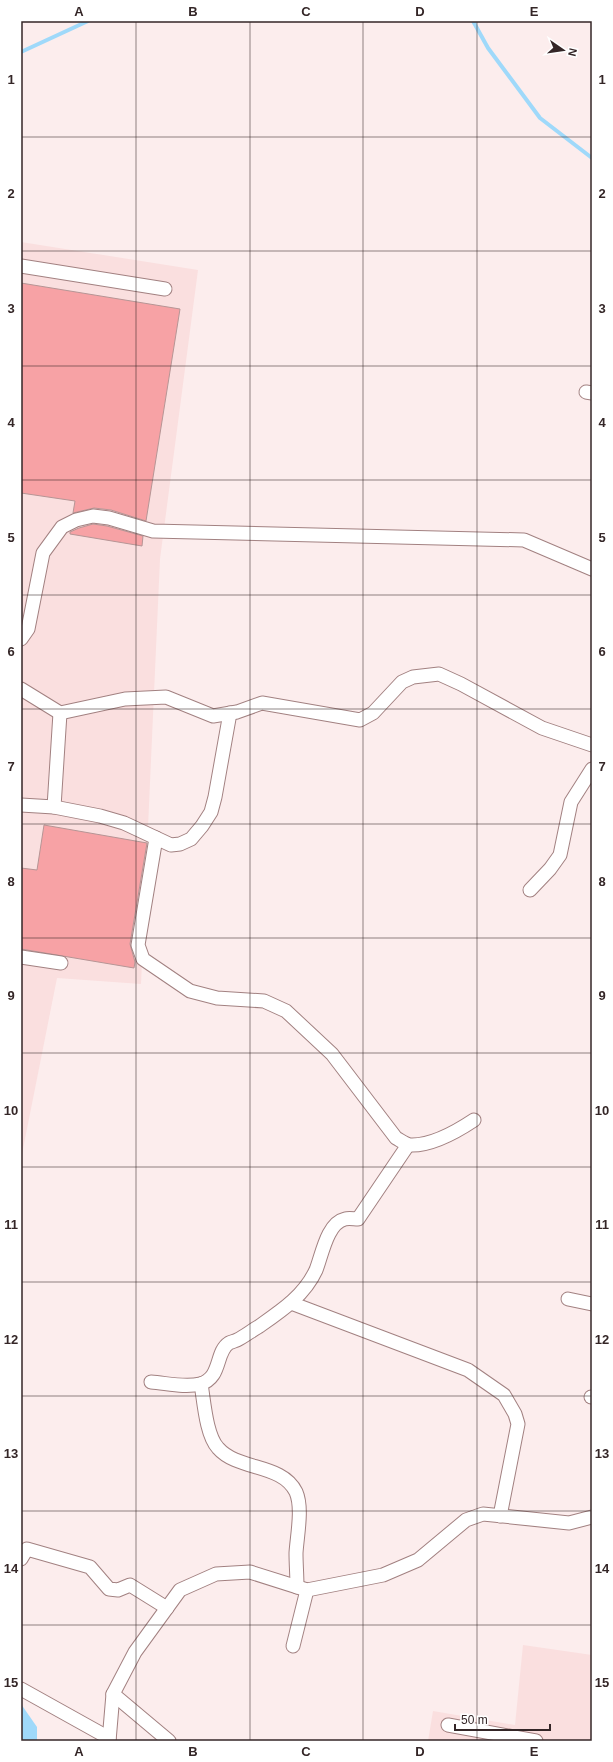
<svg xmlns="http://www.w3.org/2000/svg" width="613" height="1762" viewBox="0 0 613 1762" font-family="Helvetica,sans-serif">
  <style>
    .built { fill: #fadfdf }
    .water { fill: #9fd9fa }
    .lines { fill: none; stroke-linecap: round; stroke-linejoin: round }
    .stream { stroke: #9fd9fa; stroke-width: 4 }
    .building { fill: #f7a2a5; stroke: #b69595 }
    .minor-casing { stroke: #a28181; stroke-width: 15 }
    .minor { stroke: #fff; stroke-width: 13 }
    .grid { fill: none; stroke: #342627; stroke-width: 1; stroke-opacity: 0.55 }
    .neatline { fill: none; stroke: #342627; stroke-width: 1.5 }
    .grid-label { font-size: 13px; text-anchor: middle; font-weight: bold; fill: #342627 }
  </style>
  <rect width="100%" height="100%" fill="#fceded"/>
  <!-- built -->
  <g class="built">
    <polygon points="21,242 198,270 160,559 141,984 57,978 21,1159"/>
    <polygon points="523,1645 592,1655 592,1741 428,1741 433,1711 515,1725"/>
  </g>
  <!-- water -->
  <polygon class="water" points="21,1704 37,1727 37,1741 21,1741"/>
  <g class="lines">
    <!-- stream -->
    <g class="stream">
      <polyline points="473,21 488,48 540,118 592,158"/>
      <polyline points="21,52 88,21"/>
    </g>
  </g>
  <!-- building -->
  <g class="building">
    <polygon points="21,283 180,309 146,521 111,510 94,508 73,513 75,501 21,493"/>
    <polygon points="93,524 107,526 143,536 142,546 70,534 70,532 79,528"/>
    <polygon points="44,825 147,843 130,944 135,962 134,968 21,949 21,868 37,870"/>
  </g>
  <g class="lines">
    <!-- minor casing -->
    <g class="minor-casing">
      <g id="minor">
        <polyline points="21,266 165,289"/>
        <polyline points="586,392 592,393"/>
        <polyline points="21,639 28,629 43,553 62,527 76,520 93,516 109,518 153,531 524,540 592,569"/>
        <polyline points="21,689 60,713 125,699 166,697 213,716 237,712 262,703 360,720 373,713 402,682 413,677 439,674 461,684 542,728 592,745"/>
        <polyline points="21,805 54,807 60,713"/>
        <polyline points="54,807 100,816 124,823 171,845 180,844 191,839 202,826 211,812 215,797 230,713"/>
        <path d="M156,838L138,945L143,959L190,991L217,998L264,1001L286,1011L332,1054L396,1138C400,1140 405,1144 410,1145C432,1146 456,1132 474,1120"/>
        <polyline points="530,890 550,869 560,855 571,802 592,769"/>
        <polyline points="21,957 61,963"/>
        <polyline points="568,1299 592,1304"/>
        <polyline points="291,1303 468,1370 504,1395 515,1414 518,1424 500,1516"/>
        <path d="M151,1382C166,1383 185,1388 200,1384C222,1378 215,1352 229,1343C231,1342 235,1341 237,1340C245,1336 251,1331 258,1327C281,1311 304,1296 316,1270C322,1255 327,1223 345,1219C349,1218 354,1219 358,1219L408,1145"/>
        <path d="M201,1384C204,1401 206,1435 218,1448C238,1471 282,1463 296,1492C303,1508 297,1536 296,1553C296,1564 297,1576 297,1587"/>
        <polyline points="591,1397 592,1397"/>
        <polyline points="21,1559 27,1549 90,1567 109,1589 118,1590 130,1585 167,1608"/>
        <polyline points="293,1646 307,1590"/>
        <polyline points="21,1689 109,1738"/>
        <polyline points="448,1725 536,1741"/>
        <polyline points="109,1741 113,1694"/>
        <polyline points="169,1741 113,1694 135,1652 180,1590 216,1574 250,1572 307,1590 383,1575 418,1560 466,1520 483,1514 569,1523 592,1517"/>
      </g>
    </g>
    <!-- minor -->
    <use href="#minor" class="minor"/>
  </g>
  <!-- grid -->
  <path class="grid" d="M136,21V1741M250,21V1741M363,21V1741M477,21V1741M21,137H592M21,251H592M21,366H592M21,480H592M21,595H592M21,709H592M21,824H592M21,938H592M21,1053H592M21,1167H592M21,1282H592M21,1396H592M21,1511H592M21,1625H592"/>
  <!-- border -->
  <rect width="613" height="1762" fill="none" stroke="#ffffff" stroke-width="44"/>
  <!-- north arrow -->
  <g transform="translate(563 50) rotate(103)" stroke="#ffffff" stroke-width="3" paint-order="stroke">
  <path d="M0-3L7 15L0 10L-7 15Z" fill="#342627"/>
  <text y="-6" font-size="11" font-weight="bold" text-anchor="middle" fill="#342627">N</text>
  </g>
  <!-- scale -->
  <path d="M455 1724v6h95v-6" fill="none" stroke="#342627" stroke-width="2"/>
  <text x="461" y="1724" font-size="12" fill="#342627" stroke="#ffffff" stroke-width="3" paint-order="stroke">50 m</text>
  <rect x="22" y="22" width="569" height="1718" class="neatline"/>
  <g class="grid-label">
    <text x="79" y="16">A</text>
    <text x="193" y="16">B</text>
    <text x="306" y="16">C</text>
    <text x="420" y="16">D</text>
    <text x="534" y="16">E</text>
    <text x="11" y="84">1</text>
    <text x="602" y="84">1</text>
    <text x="11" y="198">2</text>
    <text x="602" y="198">2</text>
    <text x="11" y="313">3</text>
    <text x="602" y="313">3</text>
    <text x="11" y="427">4</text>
    <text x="602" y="427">4</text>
    <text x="11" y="542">5</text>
    <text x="602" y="542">5</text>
    <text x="11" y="656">6</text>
    <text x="602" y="656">6</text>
    <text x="11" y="771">7</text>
    <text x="602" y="771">7</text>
    <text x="11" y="886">8</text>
    <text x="602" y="886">8</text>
    <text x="11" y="1000">9</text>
    <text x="602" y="1000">9</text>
    <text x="11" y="1115">10</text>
    <text x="602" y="1115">10</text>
    <text x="11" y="1229">11</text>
    <text x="602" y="1229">11</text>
    <text x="11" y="1344">12</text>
    <text x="602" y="1344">12</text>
    <text x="11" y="1458">13</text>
    <text x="602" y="1458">13</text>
    <text x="11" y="1573">14</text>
    <text x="602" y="1573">14</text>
    <text x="11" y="1687">15</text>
    <text x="602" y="1687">15</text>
    <text x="79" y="1756">A</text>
    <text x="193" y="1756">B</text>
    <text x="306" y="1756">C</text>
    <text x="420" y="1756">D</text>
    <text x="534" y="1756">E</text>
  </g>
</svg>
